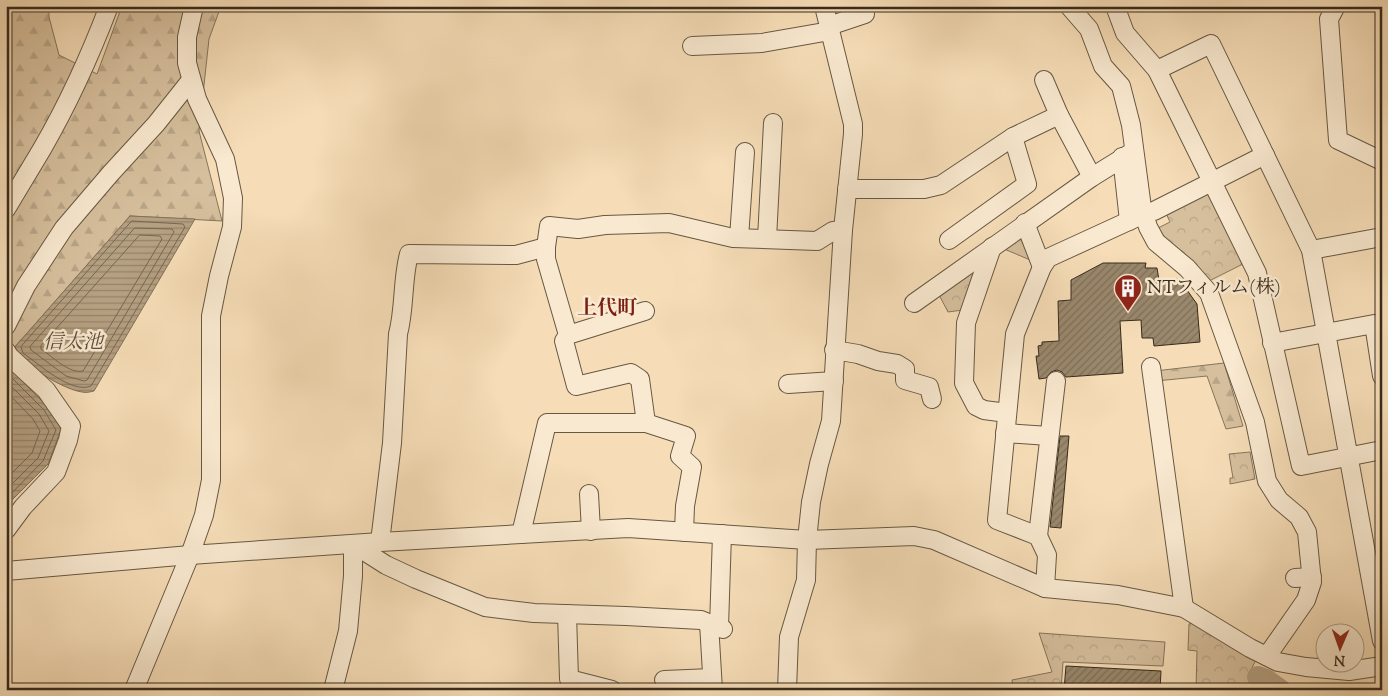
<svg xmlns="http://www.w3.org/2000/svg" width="1388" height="696" viewBox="0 0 1388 696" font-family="'Sorts Mill Goudy','Noto Serif JP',serif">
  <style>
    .forest { fill: url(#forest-firs); stroke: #86755c }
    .park { fill: url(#park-crowns); stroke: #86755c }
    .water { fill: url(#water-rules); stroke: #837159 }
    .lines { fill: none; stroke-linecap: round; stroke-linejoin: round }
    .shore { stroke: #76664f; stroke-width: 1 }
    .river { stroke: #b5a082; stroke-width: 22 }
    .building { fill: url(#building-hatch); stroke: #372b1c }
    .minor-casing { stroke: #675843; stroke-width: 20 }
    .minor { stroke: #f9e9d0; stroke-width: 18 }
    .labels { text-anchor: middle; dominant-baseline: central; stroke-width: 5; stroke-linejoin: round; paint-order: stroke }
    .poi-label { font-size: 19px; fill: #372b1c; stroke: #f9e9d0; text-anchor: start }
    .neighbourhood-label { font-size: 20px; font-weight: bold; fill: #7a1f14; stroke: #f9e9d0 }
    .water-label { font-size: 20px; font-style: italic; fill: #5d4e3b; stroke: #f9e9d0 }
  </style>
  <defs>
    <pattern id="forest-firs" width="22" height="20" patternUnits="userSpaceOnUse" patternTransform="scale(1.25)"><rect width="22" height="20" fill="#d6bf9d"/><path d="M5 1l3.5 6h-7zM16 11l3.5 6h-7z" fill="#b8a487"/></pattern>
    <pattern id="park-crowns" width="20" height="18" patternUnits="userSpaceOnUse" patternTransform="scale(1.25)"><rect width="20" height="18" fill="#d6bf9d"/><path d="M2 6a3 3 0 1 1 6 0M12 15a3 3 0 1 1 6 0" fill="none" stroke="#b8a487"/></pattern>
    <pattern id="water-rules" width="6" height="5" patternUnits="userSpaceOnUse" patternTransform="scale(1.25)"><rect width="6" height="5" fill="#b5a082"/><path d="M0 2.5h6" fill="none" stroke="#94836a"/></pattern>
    <pattern id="building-hatch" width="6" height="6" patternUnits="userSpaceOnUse" patternTransform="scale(1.25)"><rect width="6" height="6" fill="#9a886d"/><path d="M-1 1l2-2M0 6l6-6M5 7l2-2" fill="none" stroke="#7e6f59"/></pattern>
  </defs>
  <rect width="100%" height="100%" fill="#f6ddb7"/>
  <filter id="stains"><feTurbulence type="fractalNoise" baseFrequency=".004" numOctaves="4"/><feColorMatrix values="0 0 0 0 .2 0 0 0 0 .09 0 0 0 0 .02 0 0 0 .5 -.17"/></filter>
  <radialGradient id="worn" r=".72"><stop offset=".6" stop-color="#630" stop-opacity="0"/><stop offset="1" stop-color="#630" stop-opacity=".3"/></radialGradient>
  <!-- forest -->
  <g class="forest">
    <polygon points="6,6 49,6 49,17 59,55 97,74 122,6 221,6 209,39 199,131 222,221 130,216 6,357"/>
    <polygon points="1224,363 1243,426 1226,429 1207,376 1156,381 1155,371"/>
  </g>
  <!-- park -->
  <g class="park">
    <polygon points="1207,190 1247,262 1209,281 1170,245 1158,228 1170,222 1165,211"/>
    <polygon points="1025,227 1035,262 997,246"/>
    <polygon points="980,268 963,310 948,312 937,291"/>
    <polygon points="1250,452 1255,479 1230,484 1230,478 1233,478 1229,454"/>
    <path d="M1194,622L1257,658C1249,673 1248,675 1258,690H1196L1197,651L1188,650L1189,624Z"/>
    <polygon points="1039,633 1165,642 1163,666 1063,662 1061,690 1013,690 1012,680 1052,672"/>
  </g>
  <!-- water -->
  <g class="water">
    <path d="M130,216L195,219L94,391C90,392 86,393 82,392C62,389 23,365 15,347Z"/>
    <polygon points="6,365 48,407 61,429 48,464 6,506"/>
  </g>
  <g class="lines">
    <!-- shore -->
    <g class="shore">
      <path d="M132,221L183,224L185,227L91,386C71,394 39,364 23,353L21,347Z"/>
      <polygon points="135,228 172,229 174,232 87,380 84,381 66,376 31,350 30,347"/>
      <path d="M140,235L160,236L162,239L83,371C69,374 53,357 41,349V346Z"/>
      <polyline points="6,372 44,410 56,430 43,461 6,499"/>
      <polyline points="6,381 39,414 49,431 38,458 6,490"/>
      <polyline points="6,391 33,419 40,431 32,453 6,479"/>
    </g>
    <!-- river -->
    <polyline class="river" points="1258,677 1266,680 1280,690"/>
  </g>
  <!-- building -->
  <g class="building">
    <polygon points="1103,263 1146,263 1145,268 1157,268 1159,280 1179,279 1197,304 1200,342 1154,346 1153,338 1142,338 1141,320 1120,321 1123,373 1066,377 1062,372 1057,370 1051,372 1046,378 1039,379 1036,356 1039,356 1038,346 1042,345 1042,342 1059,341 1058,301 1071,300 1071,280"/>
    <polygon points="1060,436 1069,436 1061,528 1050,527"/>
    <polygon points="1066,666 1161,671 1160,690 1064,690"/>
  </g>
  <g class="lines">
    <!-- minor casing -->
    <g class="minor-casing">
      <g id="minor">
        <polyline points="1069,6 1089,29 1103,66 1121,86 1131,125 1142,208 1148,227 1156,242 1187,268 1209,293 1255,422 1267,481 1279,500 1299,517 1307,532 1312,582 1306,600 1267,656"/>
        <polyline points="1115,6 1125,33 1157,70"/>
        <polyline points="1336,6 1329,19 1338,140 1382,161"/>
        <polyline points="829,26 865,14 864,6"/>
        <polyline points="692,46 762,43 830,31"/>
        <polyline points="1044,80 1059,115 1092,177"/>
        <polyline points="1122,157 1129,221"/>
        <polyline points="847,189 924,189 941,185 1013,137 1059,115"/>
        <path d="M6,209C18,189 30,169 42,149C68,104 90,56 109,6"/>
        <polyline points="1154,211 1265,155"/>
        <polyline points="1025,223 1042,267"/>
        <polyline points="739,238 745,152"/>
        <polyline points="767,239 773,123"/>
        <polyline points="949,240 1027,184 1013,137"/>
        <polyline points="992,247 966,323 964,383 976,406 984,410 1007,413"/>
        <polyline points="1311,250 1382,237"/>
        <polyline points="914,303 1092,177 1134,151"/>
        <polyline points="645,311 568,335 564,341 576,386 631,373 640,379 646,423 686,436 680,456 692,467 685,506 684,532"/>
        <polyline points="6,326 26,286 64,228 111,173 156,124 191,80"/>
        <polyline points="568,335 546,259 546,247 549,226 578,229 605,225 669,223 733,238 817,241 833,231 843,230"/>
        <polyline points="1272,343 1374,324 1382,376"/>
        <polyline points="834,350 858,354 878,361 897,364 905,369 905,380 929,387 932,399"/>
        <polyline points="6,351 9,356 46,390 71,426 68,440 56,472 23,507 6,530"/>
        <polyline points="1151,367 1184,608"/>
        <polyline points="788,384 834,381"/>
        <polyline points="1005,433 1049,436"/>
        <polyline points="1382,450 1301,466 1257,273 1157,70 1211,44 1311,250 1382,641"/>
        <polyline points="589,494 591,531"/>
        <polyline points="521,534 547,423 646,423"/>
        <polyline points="1038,536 1056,381"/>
        <path d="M380,542L392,443L398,334C405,308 402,280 409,254L516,255L546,247"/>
        <polyline points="353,544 386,565 416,579 485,607 534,613 626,616 701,620 723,629"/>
        <polyline points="6,571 190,555 380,542 628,528 807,540 914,536 934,540 1045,588 1118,595 1184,608 1250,648 1278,662 1306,667 1349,671 1382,666"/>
        <polyline points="1295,578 1312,577"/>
        <polyline points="1045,588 1047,555 1038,536 997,520 1015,334 1042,267 1048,258 1144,214"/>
        <polyline points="567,614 569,679 612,690"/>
        <polyline points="709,623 713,690"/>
        <polyline points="719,627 722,534"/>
        <polyline points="664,680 712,678"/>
        <polyline points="134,690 190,555 204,515 211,480 211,316 219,276 232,227 233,198 225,159 197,99 187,63 187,37 194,6"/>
        <polyline points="333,690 348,631 353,576 353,544"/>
        <polyline points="787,690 789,637 806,580 807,540 811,502 819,464 831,421 843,230 853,134 853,124 824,6"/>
      </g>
    </g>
    <!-- minor -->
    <use href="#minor" class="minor"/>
  </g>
  <!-- icons -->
  <defs>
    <g id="building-pin" transform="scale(1.4375)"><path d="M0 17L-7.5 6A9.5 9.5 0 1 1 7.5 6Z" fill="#8f2418" stroke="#f9e9d0"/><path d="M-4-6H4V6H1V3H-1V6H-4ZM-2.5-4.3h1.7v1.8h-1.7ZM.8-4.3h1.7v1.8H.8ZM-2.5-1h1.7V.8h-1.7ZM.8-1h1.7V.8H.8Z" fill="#fff"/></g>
  </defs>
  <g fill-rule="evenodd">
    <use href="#building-pin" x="1128" y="288"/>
  </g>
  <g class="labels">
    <!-- poi labels -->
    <g class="poi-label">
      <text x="1147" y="288">NTフィルム(株)</text>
    </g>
    <!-- neighbourhood labels -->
    <g class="neighbourhood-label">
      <text x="607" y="309">上代町</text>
    </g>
    <!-- water labels -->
    <g class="water-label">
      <text x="73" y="343">信太池</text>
    </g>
  </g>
  <!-- margin -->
  <rect width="1388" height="696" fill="none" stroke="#f6ddb7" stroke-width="25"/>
  <rect x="8" y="8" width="1373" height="681" fill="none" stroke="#372b1c" stroke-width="2.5"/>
  <rect x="12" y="12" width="1363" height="671" fill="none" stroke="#372b1c"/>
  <!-- north arrow -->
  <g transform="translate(1340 648) rotate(182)"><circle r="24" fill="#f9e9d0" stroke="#ab9d88"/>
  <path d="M0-4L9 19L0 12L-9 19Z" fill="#8f2418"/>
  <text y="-8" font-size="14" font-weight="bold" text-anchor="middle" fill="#372b1c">N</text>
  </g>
  <rect width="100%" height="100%" filter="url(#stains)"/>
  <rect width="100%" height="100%" fill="url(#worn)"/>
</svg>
